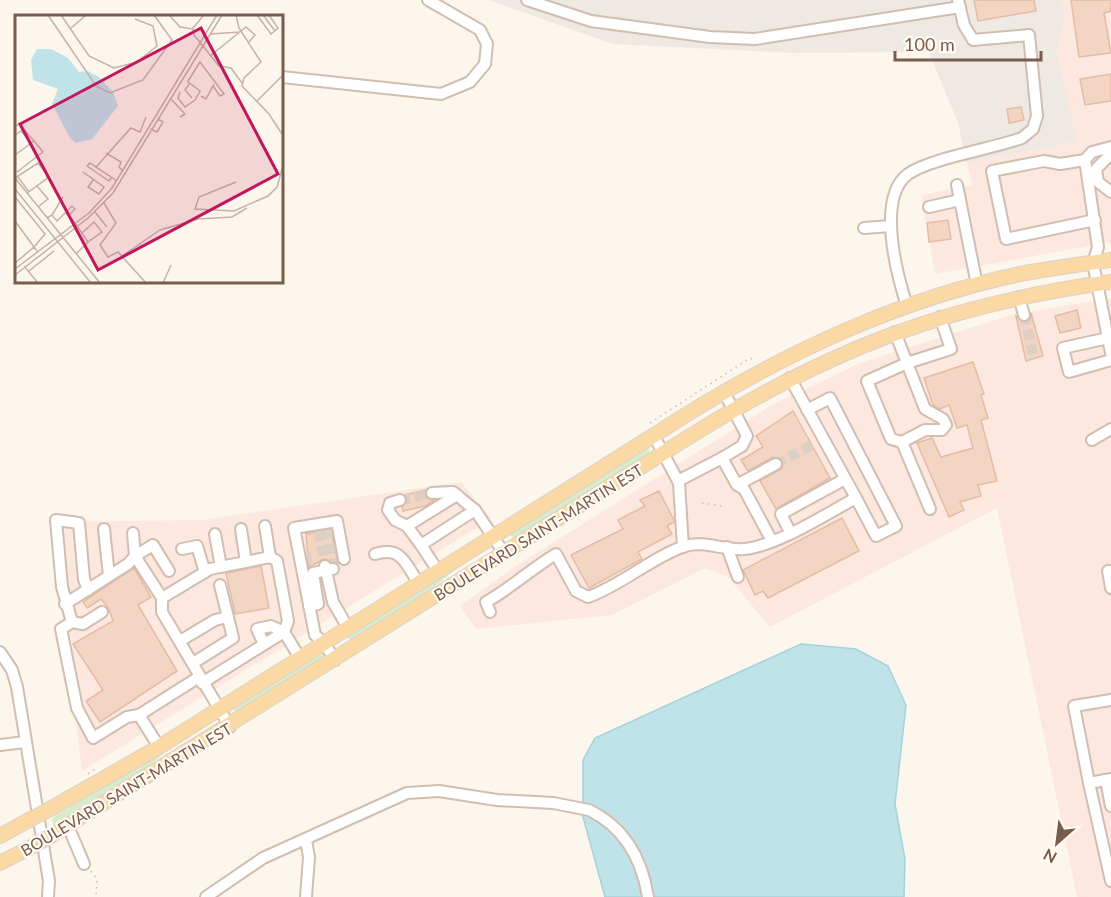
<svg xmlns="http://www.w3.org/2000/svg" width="1111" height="897" viewBox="0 0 1111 897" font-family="Lato,sans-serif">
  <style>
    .commercial { fill: #fde8e0 }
    .industrial { fill: #efe9e4 }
    .green { fill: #d8ecc9 }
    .water { fill: #bfe3e8; stroke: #a5d3da; stroke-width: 1.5 }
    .building { fill: #f3d5c3; stroke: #e6bba3; stroke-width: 1.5 }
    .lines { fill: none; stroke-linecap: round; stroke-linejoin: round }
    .minor-tunnel { stroke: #dcd0c4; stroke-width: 10; stroke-dasharray: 10 5; stroke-linecap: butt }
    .minor-casing { stroke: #d1beb0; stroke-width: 14 }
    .major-casing { stroke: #dad1cd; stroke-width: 16 }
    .path { stroke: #d9b8a5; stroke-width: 1.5; stroke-dasharray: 1.5 4.5; stroke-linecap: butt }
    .minor { stroke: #fff; stroke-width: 10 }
    .major { stroke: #fbd9a5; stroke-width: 14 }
    .major-bridge-casing { stroke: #dad1cd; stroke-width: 16; stroke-linecap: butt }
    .major-bridge { stroke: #fbd9a5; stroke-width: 14 }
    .labels { text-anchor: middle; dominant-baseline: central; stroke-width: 4.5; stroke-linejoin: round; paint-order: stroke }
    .street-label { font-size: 16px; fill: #7a5c4d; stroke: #fffaf3 }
    .inset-road { fill: none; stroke: #c5b3a7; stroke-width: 1.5 }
    .view { fill: #c2185b; fill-opacity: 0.15; stroke: #c2185b; stroke-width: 3 }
    .inset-edge { fill: none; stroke: #7a5c4d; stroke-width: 3 }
  </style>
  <rect width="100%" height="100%" fill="#fdf6ec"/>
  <!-- commercial -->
  <g class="commercial">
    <polygon points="1060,0 1111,0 1111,242 935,274 921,195 972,185 967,163 1076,141 1056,52 1065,16"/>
    <polygon points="1111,298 1111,897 1077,897 997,508 770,627 728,577 705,568 612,615 476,629 460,606 514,567 774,404 860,363 1014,314"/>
    <polygon points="461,482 491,519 82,771 51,522 202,520"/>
  </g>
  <!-- industrial -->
  <polygon class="industrial" points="488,0 1060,0 1065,16 1056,52 1077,141 967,163 958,123 929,52 794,53 613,44"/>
  <!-- green -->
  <g class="green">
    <polygon points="646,447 649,448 649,453 515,538 511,536 511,533"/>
    <polygon points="462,564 427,593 351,640 348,638 348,635"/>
    <polygon points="323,651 324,658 237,712 234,710 234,707"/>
    <polygon points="174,744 143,771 53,825 52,818"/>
  </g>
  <!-- water -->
  <polygon class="water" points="801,644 856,649 888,666 906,705 895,804 905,859 904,897 605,897 583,817 583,760 595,738"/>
  <!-- building -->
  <g class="building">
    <polygon points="974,0 1034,0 1036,11 978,21"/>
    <polygon points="1071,0 1111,0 1111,11 1104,13 1111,53 1079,57"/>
    <polygon points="1111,74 1111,101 1085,105 1080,79"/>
    <polygon points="1021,107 1024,120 1009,123 1007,109"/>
    <polygon points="948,220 951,239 929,242 927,223"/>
    <polygon points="1077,310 1081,328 1060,333 1055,316"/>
    <polygon points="1031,313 1043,356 1026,361 1016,316 1025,322 1030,320"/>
    <polygon points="973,362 984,394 981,395 988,418 981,420 997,481 978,485 981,496 960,502 964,510 949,517 917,443 932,438 941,457 973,448 967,425 957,428 949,405 940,409 933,405 924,378"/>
    <polygon points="793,411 830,478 776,509 760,481 782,468 782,460 773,457 748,471 741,460 763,447 756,436"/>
    <polygon points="425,490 426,498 434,500 425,506 403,511 402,507 407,501 405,495"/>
    <polygon points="659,491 674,520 674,522 667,526 672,534 638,552 642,559 589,588 571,555 623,529 618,520 645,506 640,500"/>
    <polygon points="842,518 859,551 768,598 763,591 755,595 743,570"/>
    <polygon points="331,530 338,563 324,559 309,567 306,534"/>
    <polygon points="261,566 269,608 235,614 226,573"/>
    <polygon points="134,568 151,597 138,605 177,671 100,722 86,701 103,690 73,644 113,621 109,609 101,599 87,608 83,602"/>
  </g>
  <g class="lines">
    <!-- minor-tunnel -->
    <g class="minor-tunnel">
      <polyline points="1024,315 1034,359"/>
      <polyline points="776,464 812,445"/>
      <polyline points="400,500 432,493"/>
      <polyline points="327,529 333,565"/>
      <polyline points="319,531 325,566"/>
      <polyline points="306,553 308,571"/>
    </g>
    <!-- minor casing -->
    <g class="minor-casing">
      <g id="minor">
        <polyline points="527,0 591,21 710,37 755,39 960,7"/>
        <polyline points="282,77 441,94 470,82 485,64 487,44 480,30 428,0"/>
        <polyline points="1111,147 1092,152 1085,160 1098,247 1093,263 1111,353"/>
        <polyline points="1111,154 1096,169 1098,182 1111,192"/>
        <polyline points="1085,160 1060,164 1044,161 992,171 1006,239 1095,220"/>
        <polyline points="957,185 977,285"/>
        <polyline points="929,207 960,200"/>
        <polyline points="864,228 891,226"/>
        <polyline points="1019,297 1024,315"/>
        <path d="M907,306C897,275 876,198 908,174C931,158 992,149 1022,138L1033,129L1037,116L1029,35L973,40L964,25L958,0"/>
        <polyline points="895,332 907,363 951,349 940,317"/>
        <polyline points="1108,338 1063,348 1069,372 1111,360"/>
        <polyline points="724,392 747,436 742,446 722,458 737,485 744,489 772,541"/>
        <polyline points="807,410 830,398 896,526 876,536 856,498"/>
        <polyline points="654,436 679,483 683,547"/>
        <polyline points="1092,440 1111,429"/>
        <polyline points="902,442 925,430 942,430 946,425 943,419 925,409 907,363 867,381 891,439 902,442 930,509"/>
        <polyline points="678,481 722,458"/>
        <polyline points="737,485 776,464"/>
        <polyline points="432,493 453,492 475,510"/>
        <polyline points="400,500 390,503 388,510 395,520 407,526 421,545"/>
        <polyline points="265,526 270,557"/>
        <polyline points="407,526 457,495"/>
        <polyline points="104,529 109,576"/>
        <polyline points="241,529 246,562"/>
        <polyline points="790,532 781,514 845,479"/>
        <polyline points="133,533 135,556 162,598"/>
        <polyline points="215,534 221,567"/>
        <polyline points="727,547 738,577"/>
        <polyline points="182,549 197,546 205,572"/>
        <path d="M375,554C402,546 405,563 419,584"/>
        <polyline points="325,566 333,602 348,628"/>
        <polyline points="438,571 421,545 475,510 504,553"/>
        <polyline points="1111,571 1108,571 1111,588"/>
        <polyline points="88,590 84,579 79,523 56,520 62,587 72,622 61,629 77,708 93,738 127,717 139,715 199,677"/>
        <polyline points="65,604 128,564 135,556 153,545 169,571"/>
        <polyline points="309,606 318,604 313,573 333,569"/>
        <path d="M490,612L486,602C511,588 531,569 556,554L576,591L588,597C622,585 652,557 685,546C704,540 725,551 744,549C777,546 826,514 856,498L790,378"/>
        <polyline points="72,622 83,624 102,612"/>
        <polyline points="180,641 215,620 228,617"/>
        <polyline points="0,652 12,670 17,687 49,881 48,897"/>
        <polyline points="335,660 324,643 315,635 294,528 337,521 344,559"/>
        <polyline points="193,663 233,638 220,585"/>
        <polyline points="202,683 284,632 300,658"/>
        <polyline points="1111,700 1074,706 1089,783 1111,779"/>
        <polyline points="139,715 159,747"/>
        <polyline points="230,727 162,612 162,598 210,569 270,557 277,561 288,621 284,632 271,626 257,629 264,644"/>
        <polyline points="0,745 25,742"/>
        <polyline points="1106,780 1111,806"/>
        <polyline points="1089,783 1111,881"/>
        <polyline points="68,826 84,864"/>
        <path d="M206,897L263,858L407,793L439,791L497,800L553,803L589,810C624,827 642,859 648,897"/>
        <polyline points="306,897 309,857 306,840"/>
      </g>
    </g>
    <!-- major casing -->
    <g class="major-casing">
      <g id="major">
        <path d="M50,809L159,747L697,408C800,346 907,297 1025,273C1054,268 1082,264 1111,260"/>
        <path d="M54,834L700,430C838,346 951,304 1111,282"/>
        <polyline points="0,836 29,820"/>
        <polyline points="0,863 33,846"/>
      </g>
    </g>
    <!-- path -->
    <g class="path">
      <polyline points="650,423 750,358 754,360"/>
      <polyline points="702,503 722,506"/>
      <polyline points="88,774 96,768"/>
      <polyline points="91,871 97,879 96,897"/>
    </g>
    <!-- minor -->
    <use href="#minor" class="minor"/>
    <!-- major -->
    <use href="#major" class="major"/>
    <!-- major-bridge casing -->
    <g class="major-bridge-casing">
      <g id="major-bridge">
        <polyline points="29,820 50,809"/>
        <polyline points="33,846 54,834"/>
      </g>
    </g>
    <!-- major-bridge -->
    <use href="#major-bridge" class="major-bridge"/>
  </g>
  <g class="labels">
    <!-- street labels -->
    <g class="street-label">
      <text transform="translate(538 532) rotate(-32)">BOULEVARD SAINT-MARTIN EST</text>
      <text transform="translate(126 789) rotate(-31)">BOULEVARD SAINT-MARTIN EST</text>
    </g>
  </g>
  <!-- overview -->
  <g transform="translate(15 15)">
    <rect width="268" height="268" fill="#fdf6ec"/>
    <path d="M22,34H36L53,43L64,57L73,56L84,62L98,77L103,91L77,124L61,128L55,123L37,89L43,74L18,65L16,45Z" fill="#bfe3e8"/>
    <path class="inset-road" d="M33,0L81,71L95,78L128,65L157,25L139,0M46,0L74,41L99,53L122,47L142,31L138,11L120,4M154,0L165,12L178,14M189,0L178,13L179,20L204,51L216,53L227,68M221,0L224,13L246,47L229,63L227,71L254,99L269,122M242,0L256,19L263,13L254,0M248,0L260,16M55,14L71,0M196,19L225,17M195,41L231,12L240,20L234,27M173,66L185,47L209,79L205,81L198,71M175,68L170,75L177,83M165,77L163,83L170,92L180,85L185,76L172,66M186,81L191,84L199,69M155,83L170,99L165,102M241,87L269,59M0,112L4,109L19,126M135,114L142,117L148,107L143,104M0,120L6,116L16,128M91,138L106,147L104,152L108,156M0,140L19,126L28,137L2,157M81,152L75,148L72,151L94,166L97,162M68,157L89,172L84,179L73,172L78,165M3,162L14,177M0,163L23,148L34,162L12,178M0,163L85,268M102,166L81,152L116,113L125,117L131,102M221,167L184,182L180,194L219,196L253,181L262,172L269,147M22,171L33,184L23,192M0,174L76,268M0,182L30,219L19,232L22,236M89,188L101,208L85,230L93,242L103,237L131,268M51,197L57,191L60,194L54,200M80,197L92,212M37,200L48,182M32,203L37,200L42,206L51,197L60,208L73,227L61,239M0,206L19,232L0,248M67,218L79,207L87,217L73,227M107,241L145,215L183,204L217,202L232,193M9,251L23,268M0,254L74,198L97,173L202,0M14,256L39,236M0,260L73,203L98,178L207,0M148,268L156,250"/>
    <path class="view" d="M186,13L263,159L83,255L5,109Z"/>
    <rect width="268" height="268" class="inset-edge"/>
  </g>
  <!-- north arrow -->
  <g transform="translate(1057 843) rotate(208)" stroke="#fffaf3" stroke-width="4.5" paint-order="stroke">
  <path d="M0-4.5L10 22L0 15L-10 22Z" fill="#7a5c4d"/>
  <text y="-9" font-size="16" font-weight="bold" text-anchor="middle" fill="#7a5c4d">N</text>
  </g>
  <!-- scale -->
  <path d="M895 51v9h146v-9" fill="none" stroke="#7a5c4d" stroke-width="3"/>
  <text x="904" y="51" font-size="18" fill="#7a5c4d" stroke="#fffaf3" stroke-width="4.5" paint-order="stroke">100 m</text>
</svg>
